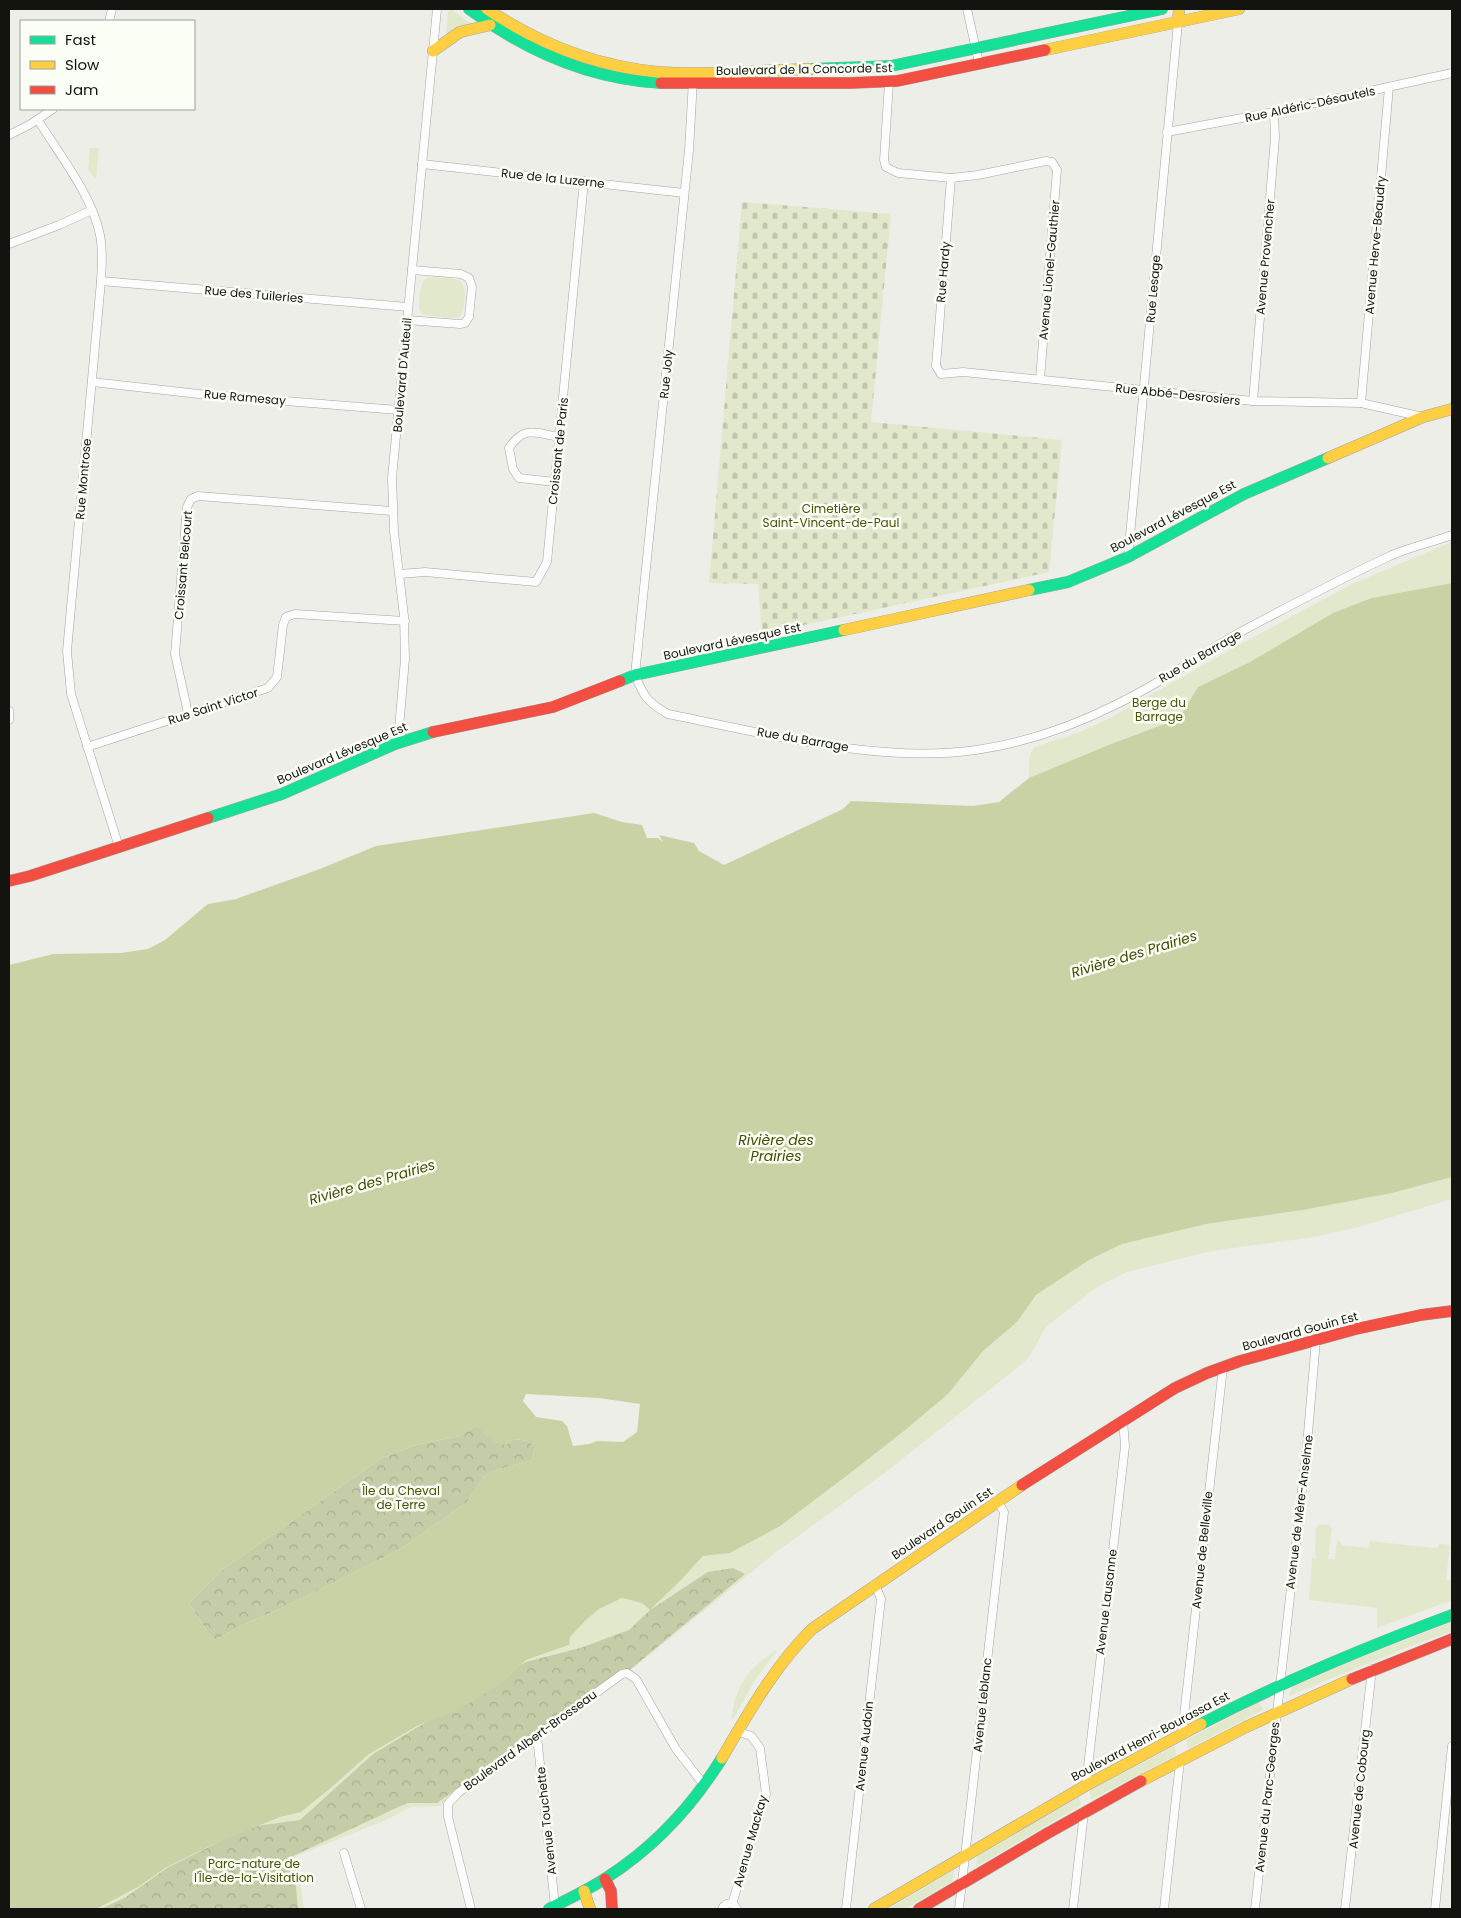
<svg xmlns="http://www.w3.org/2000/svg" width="1461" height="1918" viewBox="0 0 1461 1918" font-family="Poppins,sans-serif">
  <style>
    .green { fill: #e2e8cc }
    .forest { fill: url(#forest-crowns) }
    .cemetery { fill: url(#cemetery-stones) }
    .water { fill: #c9d2a4; fill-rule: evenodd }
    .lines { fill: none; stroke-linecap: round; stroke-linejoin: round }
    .street-casing { stroke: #a4a5a0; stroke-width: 9 }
    .fast-casing { stroke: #a4a5a0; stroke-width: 12 }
    .slow-casing { stroke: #a4a5a0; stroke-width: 12 }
    .jam-casing { stroke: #a4a5a0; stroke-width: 12 }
    .street { stroke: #fcfcfc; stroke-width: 8 }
    .fast { stroke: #16e098; stroke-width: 11 }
    .slow { stroke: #ffcf43; stroke-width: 11 }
    .jam { stroke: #f24e42; stroke-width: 11 }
    .labels { text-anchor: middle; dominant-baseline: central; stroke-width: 5; stroke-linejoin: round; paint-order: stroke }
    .street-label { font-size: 12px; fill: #131410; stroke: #fbfef4 }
    .park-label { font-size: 12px; fill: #49530b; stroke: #fbfef4 }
    .water-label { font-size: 14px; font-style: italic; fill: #434d02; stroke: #fbfef4 }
  </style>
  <defs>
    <pattern id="forest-crowns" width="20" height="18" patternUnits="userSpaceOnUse" patternTransform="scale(1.25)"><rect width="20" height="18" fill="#c5cca8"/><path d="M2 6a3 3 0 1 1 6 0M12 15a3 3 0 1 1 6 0" fill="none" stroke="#a8ae90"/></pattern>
    <pattern id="cemetery-stones" width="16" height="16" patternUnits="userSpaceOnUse" patternTransform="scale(1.25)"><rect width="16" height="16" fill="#e2e8cc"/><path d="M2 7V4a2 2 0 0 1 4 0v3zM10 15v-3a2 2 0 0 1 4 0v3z" fill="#c1c6ae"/></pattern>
  </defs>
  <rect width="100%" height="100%" fill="#edeee8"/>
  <!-- green -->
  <g class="green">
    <polygon points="451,9 471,24 448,35 446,35 448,12"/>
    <polygon points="90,148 99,148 96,179 88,170"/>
    <path d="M429,277C438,278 452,277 460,281C468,285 465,313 459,317C454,320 426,316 421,313L419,309C420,299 418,281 429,277Z"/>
    <path d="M1452,542V583L1372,598L1250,662L1198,687L1183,712L1170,722L1111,744L1029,778C1029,767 1027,755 1035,747L1080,732L1110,718L1237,646L1352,584Z"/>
    <polygon points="1452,1177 1452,1199 1355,1228 1308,1238 1211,1251 1127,1272 1097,1287 1046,1327 1028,1359 886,1472 775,1553 627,1673 528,1743 439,1806 411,1807 386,1820 296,1856 304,1909 96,1909 138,1887 167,1867 208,1847 280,1817 301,1812 332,1787 369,1754 419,1725 456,1711 501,1685 526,1660 569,1645 570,1637 586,1620 599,1609 622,1598 642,1603 651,1609 679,1582 703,1555 730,1553 748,1543 948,1394 983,1351 1017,1322 1036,1295 1089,1260 1122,1244 1206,1224 1303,1210 1392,1193"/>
    <polygon points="1319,1525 1329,1525 1332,1528 1328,1559 1335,1559 1337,1539 1342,1545 1368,1548 1370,1541 1434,1548 1438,1547 1439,1544 1450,1545 1446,1580 1452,1581 1452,1600 1377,1628 1377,1608 1309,1600 1312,1558 1317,1558 1315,1555 1316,1527"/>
    <polygon points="1452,1622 1452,1631 1406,1648 1289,1696 1292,1687 1354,1660"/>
    <path d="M775,1651L776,1652L755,1680L733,1719L732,1718C734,1687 750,1667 775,1651Z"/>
    <polygon points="1259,1702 1263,1710 1188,1749 1186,1740"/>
    <polygon points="1175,1746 1176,1755 1091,1800 1090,1790"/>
    <polygon points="1079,1797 1081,1805 976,1867 977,1856"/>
    <polygon points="954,1870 953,1881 905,1909 888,1909"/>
  </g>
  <!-- forest -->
  <g class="forest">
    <polygon points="476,1426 506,1445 514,1439 528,1441 535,1447 532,1460 496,1470 484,1476 467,1502 399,1550 295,1602 240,1626 216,1640 209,1634 189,1603 222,1570 382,1458 416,1445 460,1436"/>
    <polygon points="733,1568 745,1574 632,1668 518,1745 437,1803 407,1803 293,1856 298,1909 101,1909 126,1897 167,1868 249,1827 300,1820 373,1754 526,1662 580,1648 629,1630 650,1610 708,1572"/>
  </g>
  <!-- cemetery -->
  <polygon class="cemetery" points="742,202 891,214 871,422 1062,440 1049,572 762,634 758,584 709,583"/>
  <!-- water -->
  <path class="water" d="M1452,583V1177L1392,1193L1303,1210L1206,1224L1122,1244L1089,1260L1036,1295L1017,1322L983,1351L948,1394L904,1431L849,1474L780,1526L730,1553L703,1556L679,1582L650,1610L642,1603L622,1598L599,1609L586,1620L570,1637L569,1645L526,1660L501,1684L456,1711L419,1725L369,1754L332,1787L301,1812L280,1817L208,1847L167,1867L138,1887L96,1909H9V965L53,954L121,953L148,949L165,940L208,904L236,899L320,869L376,846L594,813L622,822L642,825L647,838H658L663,842L659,835L694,843L699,851L724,865L843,809L851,801L973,806L999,802L1029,778L1111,744L1170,722L1183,712L1198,687L1250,662L1333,613L1372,598ZM526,1394L599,1398L640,1404L637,1432L623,1442L597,1441L589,1444L573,1446L567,1426L562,1421L536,1417L523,1401ZM476,1426C490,1438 486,1440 506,1445L514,1439L528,1441L535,1447L532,1460L496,1470L484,1476L467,1502L399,1550L295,1602L240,1626L216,1640L209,1634L189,1603L222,1570L382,1458L416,1445L460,1436Z"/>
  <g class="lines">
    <!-- street casing -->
    <g class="street-casing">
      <g id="street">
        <polyline points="967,9 979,63"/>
        <polyline points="109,21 112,9"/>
        <path d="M693,80L689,150L635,675C644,697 647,702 668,714C763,733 879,764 976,750C1025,743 1071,727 1115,705C1160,684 1202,653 1246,629C1293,604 1344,577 1392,555C1411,547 1433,542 1452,535"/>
        <polyline points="889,82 884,160 886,167 898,173 951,178 978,175 1046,161 1052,162 1057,170 1040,379"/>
        <path d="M38,120C59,154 92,195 100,235C103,250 102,266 101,281L67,651L71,694L119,847"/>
        <polyline points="1167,132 1274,112 1452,73"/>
        <polyline points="9,135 29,125 53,109"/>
        <polyline points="422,164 684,193"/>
        <polyline points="951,178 936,366 941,374 963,372 1253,401 1361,403 1423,417"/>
        <polyline points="9,244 59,225 92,210"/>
        <polyline points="101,281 408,307"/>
        <polyline points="407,320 460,324 465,323 469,317 472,287 469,278 461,274 412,270"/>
        <polyline points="92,382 199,394 398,410"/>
        <polyline points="1253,401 1275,138 1274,112"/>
        <polyline points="1361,403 1389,87"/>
        <path d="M555,482L519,478L513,469L509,448C524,425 536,433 559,437"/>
        <polyline points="1128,557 1178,22"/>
        <polyline points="400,574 425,572 536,582 547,562 584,181"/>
        <polyline points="9,711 9,720"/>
        <polyline points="188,713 175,654 187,507 191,499 198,496 392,511"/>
        <polyline points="403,741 399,728 405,659 404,616 394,532 392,478 437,9"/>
        <polyline points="87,747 268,688 277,677 283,625 286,617 295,614 405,621"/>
        <polyline points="1182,1734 1223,1367"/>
        <polyline points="537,1736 555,1906"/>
        <polyline points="1086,1784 1125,1446 1123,1420"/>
        <polyline points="344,1853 361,1909"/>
        <polyline points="732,1904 766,1794 760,1748 751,1736 737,1731"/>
        <polyline points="471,1909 448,1817 448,1804 458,1793 622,1674 627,1673 636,1679 676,1749 704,1785"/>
        <path d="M722,1909C724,1904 729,1902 734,1905L737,1909"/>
        <polyline points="846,1909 881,1599 875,1584"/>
        <polyline points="959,1909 1004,1512 998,1502"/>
        <polyline points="1073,1909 1084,1812"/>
        <polyline points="1164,1909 1180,1761"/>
        <polyline points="1255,1909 1307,1445 1316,1340"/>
        <polyline points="1345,1909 1372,1669"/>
        <polyline points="1435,1909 1452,1746"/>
      </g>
    </g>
    <!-- fast casing -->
    <g class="fast-casing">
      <g id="fast">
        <path d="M469,9C526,51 589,79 661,83"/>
        <polyline points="810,69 891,66 1162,9"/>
        <polyline points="1029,590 1068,582 1128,557 1244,494 1328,458"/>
        <polyline points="620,681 635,675 844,630"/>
        <polyline points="208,818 282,794 395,744 433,732"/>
        <path d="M1201,1724C1282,1682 1366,1647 1452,1615"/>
        <path d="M549,1909C568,1899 588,1890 606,1878C653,1848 693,1805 722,1758"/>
      </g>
    </g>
    <!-- slow casing -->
    <g class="slow-casing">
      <g id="slow">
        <path d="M487,9C539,44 595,66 657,72C707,76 760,70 810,69"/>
        <polyline points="1178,22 1179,9"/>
        <polyline points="1045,50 1239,9"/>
        <polyline points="433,51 460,32 490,25"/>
        <polyline points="1328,458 1423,417 1452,409"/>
        <polyline points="844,630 1029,590"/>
        <path d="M722,1758C749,1712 774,1667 812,1629L1022,1485"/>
        <polyline points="1141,1781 1246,1727 1352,1679"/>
        <polyline points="584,1891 590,1909"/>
        <polyline points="874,1909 1085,1786 1201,1724"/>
      </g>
    </g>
    <!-- jam casing -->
    <g class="jam-casing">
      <g id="jam">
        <polyline points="661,83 850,83 897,81 1045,50"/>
        <polyline points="433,732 553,707 620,681"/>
        <polyline points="9,881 30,876 208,818"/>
        <polyline points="1022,1485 1175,1388 1207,1373 1240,1361 1356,1329 1421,1315 1452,1311"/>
        <polyline points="1352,1679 1452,1639"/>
        <polyline points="605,1879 611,1891 612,1909"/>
        <polyline points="919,1909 1048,1833 1141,1781"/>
      </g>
    </g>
    <!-- street -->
    <use href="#street" class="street"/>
    <!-- fast -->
    <use href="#fast" class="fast"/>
    <!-- slow -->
    <use href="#slow" class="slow"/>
    <!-- jam -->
    <use href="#jam" class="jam"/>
  </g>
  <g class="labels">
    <!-- street labels -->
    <g class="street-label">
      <text transform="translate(804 69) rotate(-1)">Boulevard de la Concorde Est</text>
      <text transform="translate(1310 104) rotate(-12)">Rue Aldéric-Désautels</text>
      <text transform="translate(553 178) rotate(6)">Rue de la Luzerne</text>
      <text transform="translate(1375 245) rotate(-85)">Avenue Herve-Beaudry</text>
      <text transform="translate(1265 257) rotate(-85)">Avenue Provencher</text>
      <text transform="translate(1049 270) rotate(-85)">Avenue Lionel-Gauthier</text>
      <text transform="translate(943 272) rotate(-85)">Rue Hardy</text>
      <text transform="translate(1153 289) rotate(-85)">Rue Lesage</text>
      <text transform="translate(254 294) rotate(5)">Rue des Tuileries</text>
      <text transform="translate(666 374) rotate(-84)">Rue Joly</text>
      <text transform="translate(402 375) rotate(-85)">Boulevard D'Auteuil</text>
      <text transform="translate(1178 394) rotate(6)">Rue Abbé-Desrosiers</text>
      <text transform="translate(245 397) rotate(5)">Rue Ramesay</text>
      <text transform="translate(558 451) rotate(-84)">Croissant de Paris</text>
      <text transform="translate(83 479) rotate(-85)">Rue Montrose</text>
      <text transform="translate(1173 516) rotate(-28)">Boulevard Lévesque Est</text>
      <text transform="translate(183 565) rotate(-85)">Croissant Belcourt</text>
      <text transform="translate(732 641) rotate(-12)">Boulevard Lévesque Est</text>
      <text transform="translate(1200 656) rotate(-30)">Rue du Barrage</text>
      <text transform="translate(213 706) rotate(-18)">Rue Saint Victor</text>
      <text transform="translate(803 739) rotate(10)">Rue du Barrage</text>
      <text transform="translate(342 753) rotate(-23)">Boulevard Lévesque Est</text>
      <text transform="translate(1300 1331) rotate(-15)">Boulevard Gouin Est</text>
      <text transform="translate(1299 1512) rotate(-83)">Avenue de Mère-Anselme</text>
      <text transform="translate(942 1523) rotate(-34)">Boulevard Gouin Est</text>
      <text transform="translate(1202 1550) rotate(-84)">Avenue de Belleville</text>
      <text transform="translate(1106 1602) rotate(-83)">Avenue Lausanne</text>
      <text transform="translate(982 1705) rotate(-84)">Avenue Leblanc</text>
      <text transform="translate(1150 1736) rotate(-28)">Boulevard Henri-Bourassa Est</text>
      <text transform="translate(530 1740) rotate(-36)">Boulevard Albert-Brosseau</text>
      <text transform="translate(864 1746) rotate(-84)">Avenue Audoin</text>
      <text transform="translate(1359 1789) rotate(-84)">Avenue de Cobourg</text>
      <text transform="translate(1267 1797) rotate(-84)">Avenue du Parc-Georges</text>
      <text transform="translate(546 1821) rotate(-96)">Avenue Touchette</text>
      <text transform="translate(750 1841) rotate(-74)">Avenue Mackay</text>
    </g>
    <!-- park labels -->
    <g class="park-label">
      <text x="831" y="508">Cimetière<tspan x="831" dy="14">Saint-Vincent-de-Paul</tspan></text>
      <text x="1159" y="702">Berge du<tspan x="1159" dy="14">Barrage</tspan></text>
      <text x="401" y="1490">Île du Cheval<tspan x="401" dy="14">de Terre</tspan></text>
      <text x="254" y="1863">Parc-nature de<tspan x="254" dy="14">l'Île-de-la-Visitation</tspan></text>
    </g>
    <!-- water labels -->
    <g class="water-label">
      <text transform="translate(1134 954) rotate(-17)">Rivière des Prairies</text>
      <text x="776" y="1140">Rivière des<tspan x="776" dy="16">Prairies</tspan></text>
      <text transform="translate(372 1182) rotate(-16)">Rivière des Prairies</text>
    </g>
  </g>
  <!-- border -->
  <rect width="1461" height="1918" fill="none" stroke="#131410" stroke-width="20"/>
  <!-- legend -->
  <rect x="20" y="20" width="175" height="90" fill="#fbfef4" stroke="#9ea099"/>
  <rect x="30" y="36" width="25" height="8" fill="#16e098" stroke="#9ea099"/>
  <text x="65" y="45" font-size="15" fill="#131410">Fast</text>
  <rect x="30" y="61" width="25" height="8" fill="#ffcf43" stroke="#9ea099"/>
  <text x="65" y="70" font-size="15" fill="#131410">Slow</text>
  <rect x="30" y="86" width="25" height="8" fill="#f24e42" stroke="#9ea099"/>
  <text x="65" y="95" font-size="15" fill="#131410">Jam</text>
</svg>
